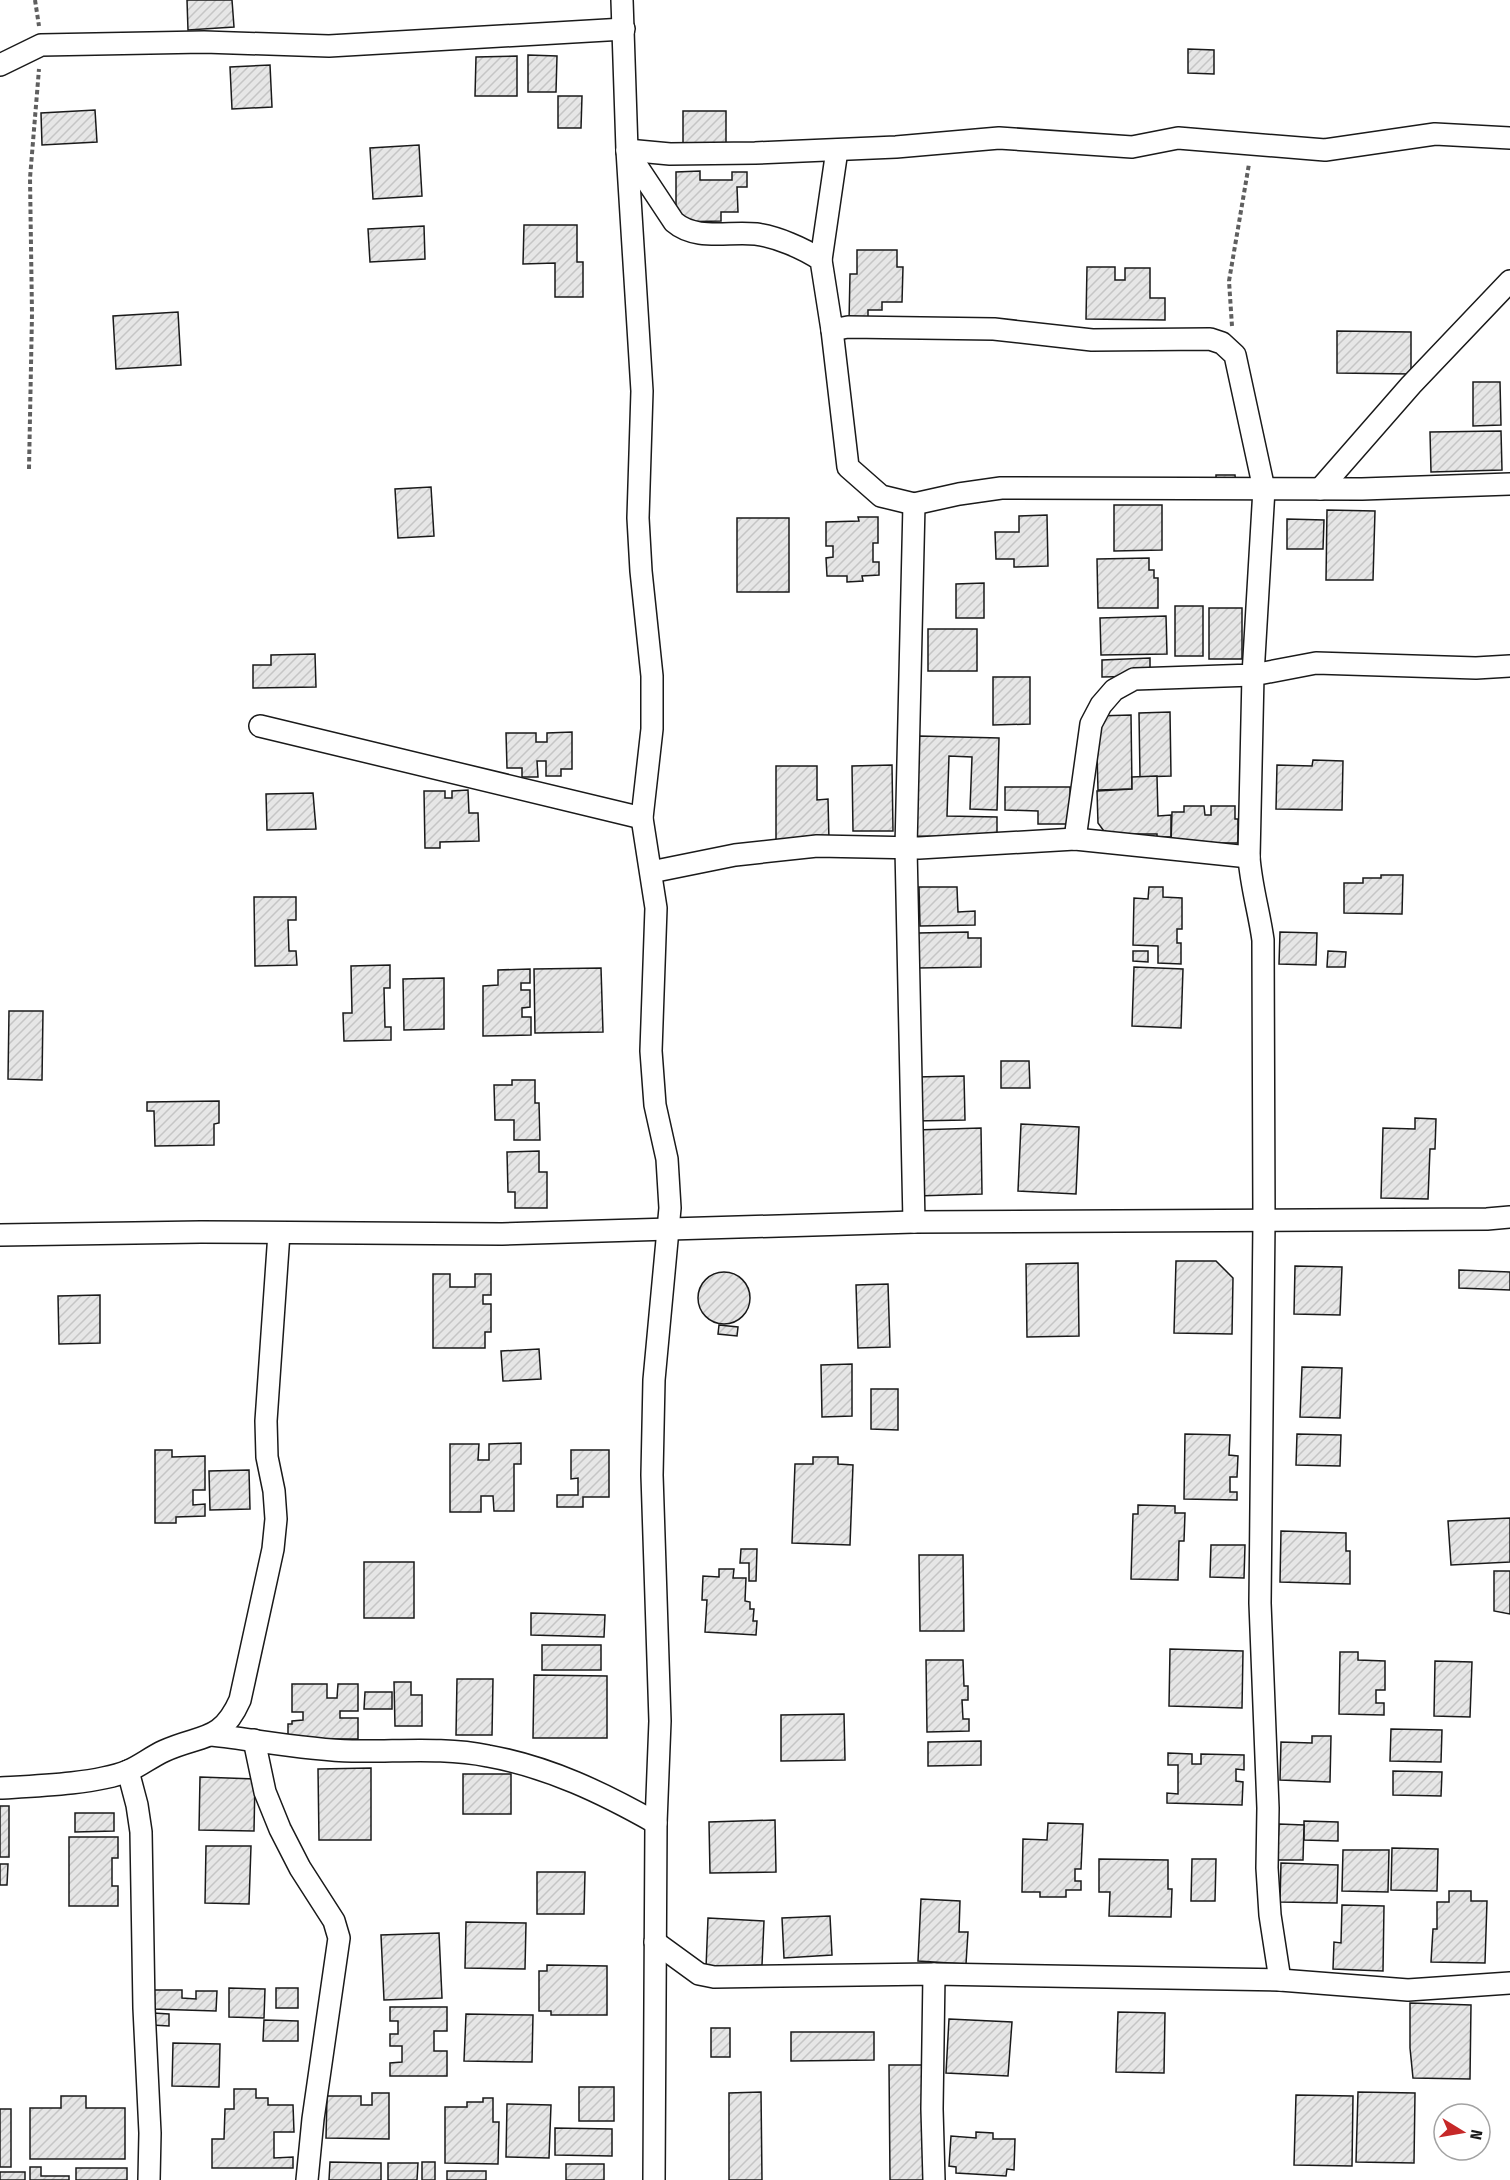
<svg xmlns="http://www.w3.org/2000/svg" width="1510" height="2180" viewBox="0 0 1510 2180" font-family="'Fira Sans Condensed',sans-serif">
  <style>
    .building { fill: url(#building-hatch); stroke: #1a1a1a; stroke-width: 1.5 }
    .lines { fill: none; stroke-linecap: round; stroke-linejoin: round }
    .minor-casing { stroke: #1a1a1a; stroke-width: 24 }
    .path { stroke: #5f5f5f; stroke-width: 4; stroke-dasharray: 4.5 3; stroke-linecap: butt }
    .minor { stroke: #fff; stroke-width: 21 }
  </style>
  <defs>
    <pattern id="building-hatch" width="6" height="6" patternUnits="userSpaceOnUse" patternTransform="scale(1.5)"><rect width="6" height="6" fill="#e6e6e6"/><path d="M-1 1l2-2M0 6l6-6M5 7l2-2" fill="none" stroke="#c5c5c5"/></pattern>
  </defs>
  <rect width="100%" height="100%" fill="#fff"/>
  <!-- building -->
  <g class="building">
    <polygon points="187,0 232,0 234,27 188,30"/>
    <polygon points="1188,49 1214,50 1214,74 1188,73"/>
    <polygon points="528,55 557,56 556,92 528,92"/>
    <polygon points="517,56 517,96 475,96 476,57"/>
    <polygon points="270,65 272,107 232,109 230,67"/>
    <polygon points="558,96 582,96 581,128 558,128"/>
    <polygon points="95,110 97,142 42,145 41,113"/>
    <rect x="683" y="111" width="43" height="35"/>
    <polygon points="419,145 422,196 373,199 370,148"/>
    <polygon points="700,171 700,180 732,180 732,172 747,172 747,187 737,187 738,212 721,212 721,221 676,222 676,172"/>
    <polygon points="524,225 577,225 577,262 583,262 583,297 555,297 555,263 523,264"/>
    <polygon points="424,226 425,259 370,262 368,229"/>
    <polygon points="857,250 897,250 897,267 903,267 902,302 882,302 882,310 868,310 868,322 849,322 850,274 857,274"/>
    <polygon points="1087,267 1115,267 1115,280 1125,280 1125,268 1150,268 1150,298 1165,298 1165,320 1086,319"/>
    <polygon points="178,312 181,365 116,369 113,316"/>
    <polygon points="1337,331 1411,332 1411,374 1337,373"/>
    <polygon points="1473,382 1500,382 1501,425 1473,426"/>
    <polygon points="1501,431 1502,470 1431,472 1430,432"/>
    <polygon points="1216,475 1235,475 1236,486 1216,486"/>
    <polygon points="431,487 434,536 398,538 395,489"/>
    <polygon points="1114,505 1162,505 1162,550 1114,551"/>
    <polygon points="1327,510 1375,511 1373,580 1326,580"/>
    <polygon points="1047,515 1048,566 1014,567 1014,559 996,559 995,532 1019,532 1019,516"/>
    <polygon points="858,517 878,517 878,543 873,543 873,562 879,562 879,575 862,576 863,581 847,582 847,576 827,576 826,558 833,557 833,546 826,546 826,522 859,521"/>
    <rect x="737" y="518" width="52" height="74"/>
    <polygon points="1287,519 1324,520 1323,549 1287,549"/>
    <polygon points="1149,558 1149,570 1154,570 1154,578 1158,578 1158,608 1098,608 1097,559"/>
    <polygon points="984,583 984,618 956,618 956,584"/>
    <rect x="1175" y="606" width="28" height="50"/>
    <rect x="1209" y="608" width="33" height="51"/>
    <polygon points="1166,616 1167,654 1101,655 1100,618"/>
    <rect x="928" y="629" width="49" height="42"/>
    <polygon points="315,654 316,687 253,688 253,665 271,665 271,655"/>
    <polygon points="1150,658 1150,676 1102,677 1102,660"/>
    <polygon points="993,677 1030,677 1030,724 993,725"/>
    <polygon points="1170,712 1171,776 1140,777 1139,713"/>
    <polygon points="1131,715 1132,789 1098,790 1096,716"/>
    <polygon points="572,732 572,769 561,769 561,776 546,776 546,761 537,761 538,777 522,777 522,768 507,768 506,733 536,733 536,742 547,742 547,733"/>
    <polygon points="919,736 999,738 997,810 970,809 972,757 949,756 947,816 997,817 997,838 916,836"/>
    <polygon points="1313,760 1343,761 1342,810 1276,809 1277,765 1312,766"/>
    <polygon points="892,765 893,831 853,831 852,766"/>
    <polygon points="776,766 817,766 817,800 828,799 829,841 776,841"/>
    <polygon points="1157,776 1158,816 1171,815 1171,837 1157,837 1157,834 1123,834 1109,838 1098,823 1097,791 1132,789 1132,777"/>
    <polygon points="1005,787 1070,787 1071,824 1038,824 1038,811 1005,810"/>
    <polygon points="468,790 469,813 478,813 479,841 440,842 440,848 425,848 424,791 445,791 445,798 452,798 452,791"/>
    <polygon points="313,793 316,829 267,830 266,794"/>
    <polygon points="1184,806 1204,806 1205,815 1211,815 1211,806 1235,806 1235,819 1238,819 1238,843 1171,843 1172,812 1184,812"/>
    <polygon points="1381,875 1403,875 1402,914 1344,913 1344,883 1363,883 1363,878 1381,878"/>
    <polygon points="919,887 957,887 958,912 975,911 975,925 920,926"/>
    <polygon points="1149,887 1163,887 1163,897 1182,898 1182,929 1177,929 1177,943 1181,943 1181,964 1158,963 1158,946 1133,945 1134,898 1148,899"/>
    <polygon points="254,897 296,897 296,920 288,920 289,951 296,951 297,965 255,966"/>
    <polygon points="968,932 968,938 981,938 981,967 918,968 918,933"/>
    <polygon points="1280,932 1317,933 1316,965 1279,964"/>
    <polygon points="1133,951 1148,951 1148,962 1133,961"/>
    <polygon points="1328,951 1346,952 1345,967 1327,967"/>
    <polygon points="390,965 390,988 384,988 385,1027 391,1027 391,1040 344,1041 343,1013 352,1013 351,966"/>
    <polygon points="1134,967 1183,969 1181,1028 1132,1026"/>
    <polygon points="601,968 603,1032 535,1033 534,969"/>
    <polygon points="530,969 530,983 521,983 521,990 530,990 530,1007 522,1008 522,1017 531,1017 531,1035 483,1036 483,986 498,985 498,970"/>
    <polygon points="444,978 444,1029 404,1030 403,979"/>
    <polygon points="9,1011 43,1011 42,1080 8,1079"/>
    <polygon points="1001,1061 1029,1061 1030,1088 1001,1088"/>
    <polygon points="964,1076 965,1120 915,1121 915,1077"/>
    <polygon points="512,1080 535,1080 535,1103 539,1103 540,1140 514,1140 514,1120 495,1120 494,1085 512,1085"/>
    <polygon points="219,1101 219,1123 214,1124 214,1145 155,1146 154,1111 147,1111 147,1102"/>
    <polygon points="1415,1118 1436,1119 1435,1149 1430,1149 1428,1199 1381,1198 1383,1128 1415,1129"/>
    <polygon points="1021,1124 1079,1127 1076,1194 1018,1191"/>
    <polygon points="981,1128 982,1194 916,1196 915,1130"/>
    <polygon points="539,1151 539,1172 547,1172 547,1208 515,1208 515,1192 508,1192 507,1152"/>
    <polygon points="1176,1261 1216,1261 1233,1278 1232,1334 1174,1333"/>
    <polygon points="1078,1263 1079,1336 1027,1337 1026,1264"/>
    <polygon points="1295,1266 1342,1267 1340,1315 1294,1314"/>
    <polygon points="1459,1270 1510,1272 1510,1290 1459,1288"/>
    <circle cx="724" cy="1298" r="26"/>
    <polygon points="433,1274 450,1274 450,1287 475,1287 475,1274 491,1274 491,1295 483,1295 483,1304 491,1304 491,1332 485,1332 485,1348 433,1348"/>
    <polygon points="888,1284 890,1347 858,1348 856,1285"/>
    <polygon points="100,1295 100,1343 59,1344 58,1296"/>
    <polygon points="719,1325 738,1327 737,1336 718,1334"/>
    <polygon points="539,1349 541,1379 503,1381 501,1351"/>
    <polygon points="852,1364 852,1416 822,1417 821,1365"/>
    <polygon points="1302,1367 1342,1368 1340,1418 1300,1417"/>
    <polygon points="871,1389 898,1389 898,1430 871,1429"/>
    <polygon points="1185,1434 1230,1435 1229,1455 1238,1456 1237,1477 1230,1477 1230,1492 1237,1492 1237,1500 1184,1499"/>
    <polygon points="1297,1434 1341,1435 1340,1466 1296,1465"/>
    <polygon points="521,1443 521,1464 514,1464 514,1511 494,1511 493,1496 481,1496 481,1512 450,1512 450,1444 479,1444 478,1460 489,1460 489,1444"/>
    <polygon points="155,1450 172,1450 172,1457 205,1456 205,1490 193,1490 193,1505 205,1504 205,1516 176,1517 176,1523 155,1523"/>
    <polygon points="571,1450 609,1450 609,1497 583,1497 583,1507 557,1507 557,1495 578,1495 578,1478 571,1479"/>
    <polygon points="813,1457 838,1457 838,1464 853,1465 850,1545 792,1543 795,1464 813,1464"/>
    <polygon points="249,1470 250,1509 210,1510 209,1471"/>
    <polygon points="1138,1505 1175,1506 1175,1513 1185,1513 1184,1541 1179,1541 1178,1580 1131,1579 1133,1514 1138,1514"/>
    <polygon points="1510,1518 1510,1562 1451,1565 1448,1521"/>
    <polygon points="1281,1531 1346,1533 1346,1551 1350,1551 1350,1584 1280,1582"/>
    <polygon points="1211,1545 1245,1545 1244,1578 1210,1577"/>
    <polygon points="741,1549 757,1549 756,1581 749,1581 749,1563 740,1563"/>
    <polygon points="919,1555 963,1555 964,1631 920,1631"/>
    <rect x="364" y="1562" width="50" height="56"/>
    <polygon points="719,1569 734,1569 733,1578 746,1578 745,1601 750,1602 750,1609 754,1609 753,1621 757,1621 756,1635 705,1632 707,1600 702,1600 703,1576 719,1577"/>
    <polygon points="1494,1571 1510,1571 1510,1614 1494,1611"/>
    <polygon points="531,1613 605,1615 604,1637 531,1635"/>
    <rect x="542" y="1645" width="59" height="25"/>
    <polygon points="1170,1649 1243,1651 1242,1708 1169,1706"/>
    <polygon points="1340,1652 1358,1652 1358,1660 1385,1661 1385,1690 1376,1690 1376,1703 1384,1703 1384,1715 1339,1714"/>
    <polygon points="926,1660 963,1660 964,1686 968,1686 968,1700 962,1700 963,1719 969,1719 969,1731 927,1732"/>
    <polygon points="1435,1661 1472,1662 1470,1717 1434,1716"/>
    <polygon points="534,1675 607,1676 607,1738 533,1738"/>
    <polygon points="457,1679 493,1679 492,1735 456,1735"/>
    <polygon points="394,1682 411,1682 411,1695 422,1695 422,1726 395,1726"/>
    <polygon points="292,1684 327,1684 327,1698 337,1698 338,1684 358,1684 358,1711 340,1711 340,1718 358,1718 358,1739 288,1739 288,1724 292,1724 292,1721 303,1720 303,1712 292,1712"/>
    <polygon points="365,1692 392,1692 392,1709 364,1709"/>
    <polygon points="844,1714 845,1760 781,1761 781,1715"/>
    <polygon points="1391,1729 1442,1730 1441,1762 1390,1761"/>
    <polygon points="1312,1736 1331,1736 1330,1782 1280,1780 1281,1742 1312,1743"/>
    <polygon points="981,1741 981,1765 928,1766 928,1742"/>
    <polygon points="1168,1753 1192,1754 1192,1764 1201,1764 1201,1754 1244,1755 1244,1770 1236,1769 1236,1781 1243,1782 1242,1805 1167,1803 1167,1793 1178,1794 1178,1765 1168,1765"/>
    <polygon points="371,1768 371,1840 319,1840 318,1769"/>
    <polygon points="1393,1771 1442,1772 1441,1796 1393,1795"/>
    <rect x="463" y="1774" width="48" height="40"/>
    <polygon points="200,1777 255,1779 254,1831 199,1830"/>
    <rect x="0" y="1806" width="9" height="51"/>
    <polygon points="75,1813 114,1813 114,1831 75,1832"/>
    <polygon points="775,1820 776,1872 710,1873 709,1822"/>
    <polygon points="1304,1821 1338,1822 1338,1841 1304,1840"/>
    <polygon points="1048,1823 1083,1824 1081,1869 1075,1869 1075,1881 1081,1881 1081,1890 1066,1890 1066,1897 1040,1897 1040,1892 1022,1892 1023,1839 1047,1840"/>
    <polygon points="1279,1824 1304,1825 1303,1860 1277,1860"/>
    <polygon points="69,1837 118,1837 118,1858 112,1858 112,1886 118,1886 118,1906 69,1906"/>
    <polygon points="206,1846 251,1846 249,1904 205,1903"/>
    <polygon points="1392,1848 1438,1849 1437,1891 1391,1890"/>
    <polygon points="1343,1850 1389,1850 1388,1892 1342,1891"/>
    <polygon points="1099,1859 1168,1860 1168,1889 1172,1889 1171,1917 1109,1916 1110,1892 1099,1892"/>
    <polygon points="1192,1859 1216,1859 1215,1901 1191,1901"/>
    <polygon points="1281,1863 1338,1865 1337,1903 1280,1902"/>
    <polygon points="0,1864 8,1864 7,1885 0,1885"/>
    <polygon points="537,1872 585,1872 584,1914 537,1914"/>
    <polygon points="1449,1891 1471,1891 1471,1901 1487,1901 1485,1963 1431,1962 1433,1929 1437,1929 1437,1902 1449,1902"/>
    <polygon points="921,1899 960,1901 959,1932 968,1932 966,1964 918,1961"/>
    <polygon points="1342,1905 1384,1906 1383,1971 1333,1969 1334,1942 1341,1943"/>
    <polygon points="830,1916 832,1955 784,1958 782,1918"/>
    <polygon points="708,1918 764,1921 762,1965 706,1968"/>
    <polygon points="466,1922 526,1923 525,1969 465,1968"/>
    <polygon points="439,1933 442,1998 384,2000 381,1935"/>
    <polygon points="547,1965 607,1966 607,2015 551,2015 551,2011 539,2011 539,1971 547,1971"/>
    <polygon points="229,1988 265,1989 264,2018 229,2017"/>
    <rect x="276" y="1988" width="22" height="20"/>
    <polygon points="152,1990 182,1990 182,1998 196,1999 196,1991 217,1991 216,2011 152,2009"/>
    <polygon points="1410,2003 1471,2005 1470,2079 1413,2078 1410,2048"/>
    <polygon points="390,2007 447,2007 447,2031 434,2031 434,2051 447,2051 447,2076 390,2076 390,2063 402,2062 402,2046 390,2046 390,2034 398,2034 398,2021 390,2021"/>
    <polygon points="1118,2012 1165,2013 1164,2073 1116,2072"/>
    <polygon points="153,2013 169,2014 169,2026 152,2025"/>
    <polygon points="466,2014 533,2015 532,2062 464,2061"/>
    <polygon points="949,2019 1012,2022 1008,2076 946,2073"/>
    <polygon points="264,2020 298,2021 298,2041 263,2041"/>
    <rect x="711" y="2028" width="19" height="29"/>
    <polygon points="791,2032 874,2032 874,2060 791,2061"/>
    <polygon points="173,2043 220,2044 219,2087 172,2086"/>
    <polygon points="889,2065 923,2065 923,2180 890,2180"/>
    <rect x="579" y="2087" width="35" height="34"/>
    <polygon points="234,2089 256,2089 256,2098 268,2098 268,2105 293,2105 294,2132 274,2132 274,2158 293,2157 293,2168 212,2168 212,2139 224,2139 225,2109 234,2109"/>
    <polygon points="761,2092 762,2180 729,2180 729,2093"/>
    <polygon points="1358,2092 1415,2093 1414,2163 1356,2162"/>
    <polygon points="372,2093 389,2093 389,2139 326,2138 327,2096 361,2096 361,2105 372,2105"/>
    <polygon points="1296,2095 1353,2096 1352,2166 1294,2165"/>
    <polygon points="61,2096 86,2096 86,2108 125,2108 125,2159 30,2159 30,2108 61,2108"/>
    <polygon points="483,2098 493,2098 493,2122 499,2122 498,2164 445,2163 445,2107 467,2107 467,2102 483,2102"/>
    <polygon points="507,2104 551,2105 549,2158 506,2157"/>
    <rect x="0" y="2109" width="11" height="58"/>
    <polygon points="555,2128 612,2129 612,2156 555,2155"/>
    <polygon points="976,2132 993,2133 993,2139 1015,2139 1014,2170 1007,2169 1006,2176 956,2173 956,2167 949,2166 951,2136 976,2138"/>
    <polygon points="330,2162 381,2163 381,2180 329,2180"/>
    <rect x="422" y="2162" width="13" height="18"/>
    <polygon points="388,2163 418,2163 417,2180 388,2180"/>
    <rect x="566" y="2164" width="38" height="16"/>
    <polygon points="30,2167 41,2167 41,2176 69,2176 69,2180 30,2180"/>
    <rect x="76" y="2168" width="51" height="12"/>
    <rect x="447" y="2171" width="39" height="9"/>
    <rect x="0" y="2172" width="25" height="8"/>
  </g>
  <g class="lines">
    <!-- minor casing -->
    <g class="minor-casing">
      <g id="minor">
        <polyline points="622,0 627,150 642,391 638,518 641,571 652,676 652,729 642,818 656,908 651,1051 655,1105 667,1159 670,1208 654,1380 652,1475 660,1721 656,1823 654,2180"/>
        <polyline points="0,65 41,45 204,42 329,46 624,29"/>
        <polyline points="627,150 670,154 755,153 896,147 999,138 1132,147 1178,138 1325,150 1435,134 1510,138"/>
        <path d="M627,151L674,222C696,241 728,231 756,234C777,237 803,248 821,260L832,330L848,327L994,329L1092,340L1210,339L1222,343L1235,355L1264,489L1253,675L1134,679L1114,690L1101,705L1091,724L1075,839"/>
        <polyline points="821,260 837,150"/>
        <polyline points="832,330 848,467 881,496 914,504"/>
        <polyline points="1320,489 1411,385 1510,281"/>
        <polyline points="260,726 642,818"/>
        <polyline points="651,872 735,855 817,846 919,848 1075,839 1249,857"/>
        <polyline points="914,1222 906,848 914,504 959,494 1001,488 1362,489 1510,484"/>
        <polyline points="0,1235 201,1232 502,1234 914,1222 1487,1219 1510,1217"/>
        <path d="M212,1735C257,1740 307,1750 352,1751C396,1752 444,1747 488,1756C549,1767 603,1793 656,1823"/>
        <polyline points="254,1740 265,1792 280,1829 300,1868 334,1921 339,1938 313,2119 307,2180"/>
        <polyline points="128,1771 137,1805 141,1832 144,2008 150,2133 149,2180"/>
        <path d="M0,1788C35,1786 96,1784 128,1771C140,1766 151,1757 164,1751C201,1734 221,1743 240,1700L273,1549L276,1519L274,1491L267,1457L266,1421L279,1233"/>
        <polyline points="655,1942 699,1974 714,1977 934,1974 1280,1980 1408,1990 1510,1983"/>
        <polyline points="934,1974 932,2109 934,2180"/>
        <path d="M1280,1980L1270,1915L1267,1868L1268,1808L1260,1603L1264,1221L1263,940C1259,911 1251,886 1249,857L1253,675L1316,663L1476,668L1510,666"/>
      </g>
    </g>
    <!-- path -->
    <g class="path">
      <polyline points="35,0 39,26"/>
      <polyline points="1232,326 1229,281 1249,164"/>
      <polyline points="29,469 32,314 30,178 39,69"/>
    </g>
    <!-- minor -->
    <use href="#minor" class="minor"/>
  </g>
  <!-- north arrow -->
  <g transform="translate(1462 2132) rotate(101)"><circle r="28" fill="#ffffff" stroke="#a3a3a3" stroke-width="1.5"/>
  <path d="M0-4.5L10 22L0 15L-10 22Z" fill="#c62828"/>
  <text y="-9" font-size="16" font-weight="bold" text-anchor="middle" fill="#1a1a1a">N</text>
  </g>
</svg>
